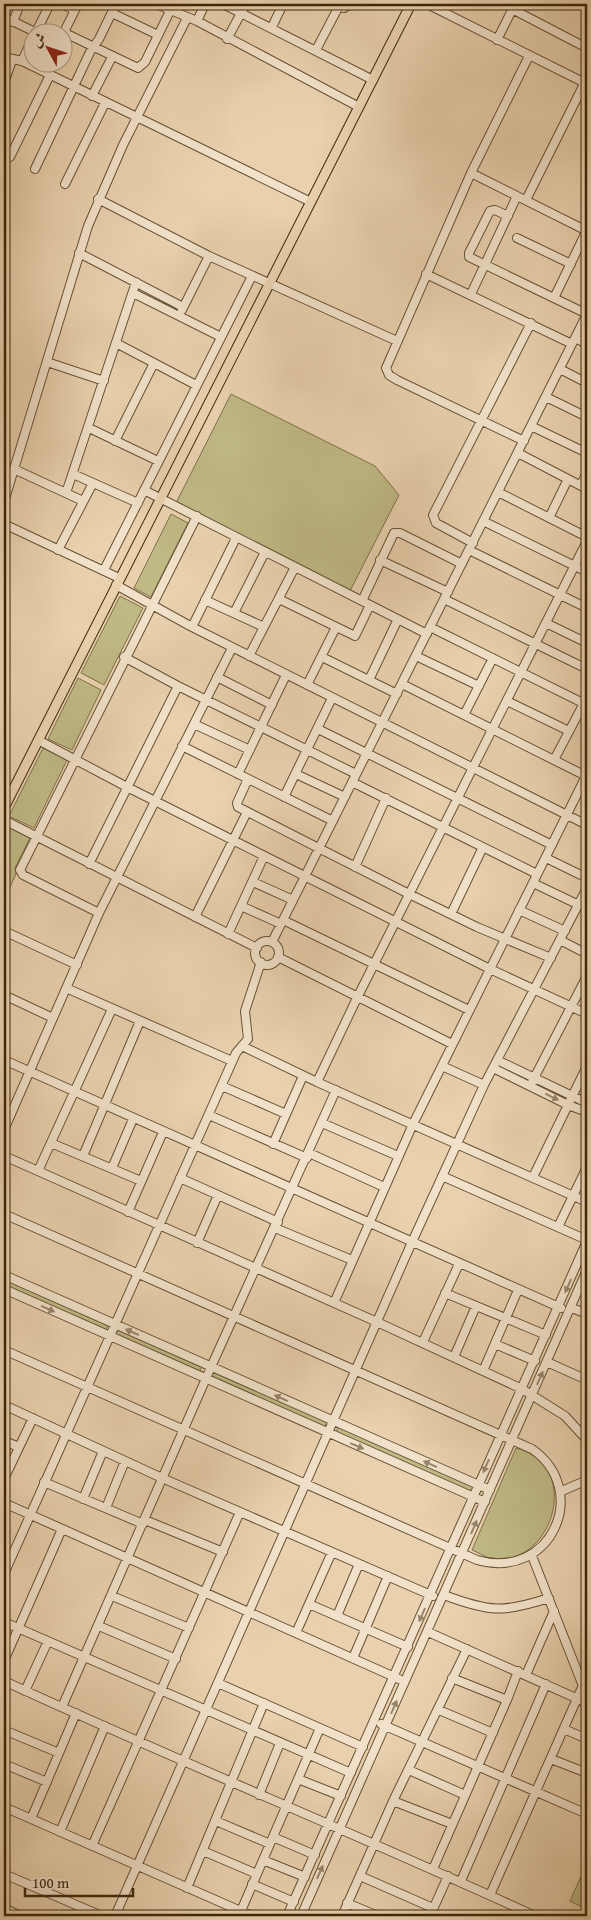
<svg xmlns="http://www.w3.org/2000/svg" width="591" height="1920" viewBox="0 0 591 1920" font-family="'Gentium Book Plus',Amiri,serif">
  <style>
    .green { fill: #bfb985; stroke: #7e7048 }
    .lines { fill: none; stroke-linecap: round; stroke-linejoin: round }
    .minor-casing { stroke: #685133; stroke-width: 10 }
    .major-casing { stroke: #3d260a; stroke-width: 11 }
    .minor { stroke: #f1e1ca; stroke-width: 8 }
    .major { stroke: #e9d1ae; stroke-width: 9 }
    .oneway { fill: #97846a }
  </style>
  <rect width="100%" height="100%" fill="#e9d1ae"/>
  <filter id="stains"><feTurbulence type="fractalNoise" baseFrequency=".004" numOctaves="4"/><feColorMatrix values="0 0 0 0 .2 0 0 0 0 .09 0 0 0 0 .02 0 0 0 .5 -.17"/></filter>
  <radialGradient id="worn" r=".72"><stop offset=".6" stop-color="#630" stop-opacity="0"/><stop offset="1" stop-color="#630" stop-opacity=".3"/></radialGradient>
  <path class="green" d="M 231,394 L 375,466 L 399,495 L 350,591 L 176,503 Z
    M 171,514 L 188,523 L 151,597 L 134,588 Z
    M 120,596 L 143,608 L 104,685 L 81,673 Z
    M 78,678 L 101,690 L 72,750 L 48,739 Z
    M 43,748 L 67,760 L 34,828 L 9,816 Z
    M 4,825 L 30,838 L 15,868 L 16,874 L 4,900 Z
    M 4,1278 L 108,1325 L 105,1331 L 4,1285 Z
    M 118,1330 L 202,1367 L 199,1373 L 115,1336 Z
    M 212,1370 L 327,1422 L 324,1429 L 209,1377 Z
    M 338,1427 L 478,1487 L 475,1494 L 336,1433 Z
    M 516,1448 C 586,1467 550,1572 489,1558 C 484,1556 477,1552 472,1550 Z
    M 587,1863 L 587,1910 L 570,1901 Z"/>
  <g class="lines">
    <defs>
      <path id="minor" d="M 61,4 L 75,10
        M 78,4 L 65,30 L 67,34 L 138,68 L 145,62 L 170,11
        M 156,4 L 197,21 L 359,107
        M 223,4 L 373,80
        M 333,4 L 344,8 L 350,4
        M 427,4 L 585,83
        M 512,9 L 587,48
        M 112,13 L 158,35
        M 4,17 L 35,32
        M 197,21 L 205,4
        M 13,22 L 20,4
        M 272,27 L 283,4
        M 36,32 L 50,4
        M 227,39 L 246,4
        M 497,40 L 515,4
        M 316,50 L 339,6
        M 4,57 L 22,61 L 311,202
        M 22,61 L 32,39
        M 4,83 L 12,60
        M 92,96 L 112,57
        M 10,157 L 50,75
        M 35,169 L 90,52 L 99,39 L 116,4
        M 471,173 L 587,231
        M 65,184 L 105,103
        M 98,199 L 209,256 L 397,341
        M 526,200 L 586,80
        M 508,216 L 495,210 L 490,211 L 469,253 L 469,257 L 587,314
        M 517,238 L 571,264
        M 79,253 L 183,307
        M 426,274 L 572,344
        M 133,293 L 221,337
        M 471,294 L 517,196
        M 554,298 L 587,230
        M 182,310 L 209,256
        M 575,338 L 587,344
        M 116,343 L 196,385
        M 47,362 L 104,381
        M 560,369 L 587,383
        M 546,397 L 587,417
        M 531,426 L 587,453
        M 89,428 L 158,461
        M 115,441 L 154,363
        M 524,441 L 397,380 L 389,375 L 386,368 L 471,173 L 529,56
        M 518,453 L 587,489
        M 14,469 L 83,501
        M 73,474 L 138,503
        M 581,485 L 587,472
        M 144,490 L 427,634
        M 498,492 L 587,537
        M 66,493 L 136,282
        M 4,502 L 88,226 L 123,145 L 187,18
        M 549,518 L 568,479
        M 483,521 L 587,572
        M 4,524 L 119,578
        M 473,543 L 436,523 L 433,515 L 531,323
        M 58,550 L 93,483
        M 469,550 L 587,608
        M 380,560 L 448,592
        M 104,570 L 252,276
        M 116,585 L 192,627 L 587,825
        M 279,599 L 355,636 L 370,605
        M 444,599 L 587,669
        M 205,600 L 264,627
        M 362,601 L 394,533 L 400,533 L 462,564
        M 234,613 L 265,552
        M 546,623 L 587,643
        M 192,627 L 236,538
        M 430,627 L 587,705
        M 249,656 L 295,567
        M 416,656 L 479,686
        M 124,657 L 178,686 L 356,774
        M 322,657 L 397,694
        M 217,677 L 272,705
        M 369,680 L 398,619
        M 402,684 L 586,776
        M 307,685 L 336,627
        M 507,701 L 569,731
        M 464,715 L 493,658
        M 194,724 L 250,750
        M 318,729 L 552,845
        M 38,740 L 127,787 L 490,969 L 587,1014
        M 182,746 L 333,821
        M 554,760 L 584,703
        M 238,774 L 286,675
        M 296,774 L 345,797
        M 248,779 L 237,803 L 238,807 L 409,894 L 477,927 L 551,958
        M 352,782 L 537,874
        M 284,797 L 332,698
        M 4,820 L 257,948
        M 546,858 L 587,878
        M 89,864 L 178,686
        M 355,867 L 386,798
        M 253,882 L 293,900
        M 533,883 L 579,905
        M 241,906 L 281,924
        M 519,910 L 565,931
        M 99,913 L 23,875 L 20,870 L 197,516
        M 451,914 L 483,847
        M 195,917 L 247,812
        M 283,920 L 469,1010
        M 4,931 L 77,965
        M 228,934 L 264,856
        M 560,940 L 587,954
        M255 953a12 12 0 1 1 24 0a12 12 0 1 1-24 0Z
        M 272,942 L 587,314
        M 278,957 L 452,1044
        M 66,988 L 232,1061
        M 4,995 L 53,1018
        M 112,1009 L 38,1171 L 377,1322 L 522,1389 L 565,1416 L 587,1440
        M 242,1046 L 317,1082 L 587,1202
        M 4,1060 L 561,1308
        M 497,1060 L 587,1103
        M 442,1066 L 484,1085
        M 493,1068 L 568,1105 L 587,1112
        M 317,1082 L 357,998 L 587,541
        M 222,1086 L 286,1114
        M 530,1086 L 587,976
        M 209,1115 L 307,1158
        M 322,1123 L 398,1156
        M 4,1130 L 99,913 L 232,648
        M 51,1143 L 141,1181
        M 273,1144 L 303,1076
        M 309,1153 L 384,1187
        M 4,1156 L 38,1171
        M 83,1156 L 140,1021
        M 112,1168 L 133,1119
        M 442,1176 L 587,1240
        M 533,1177 L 587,1066
        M 180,1178 L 278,1222
        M 128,1212 L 163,1132
        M 4,1214 L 532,1449 C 591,1490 552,1581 477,1560 L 4,1350
        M 558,1227 L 587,1167
        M 275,1228 L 352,1260
        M 197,1243 L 218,1195
        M 4,1275 L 490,1490
        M 4,1289 L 485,1502
        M 445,1293 L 546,1335
        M 334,1303 L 413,1124 L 587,774
        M 572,1308 L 587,1314
        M 423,1342 L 459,1264
        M 495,1344 L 535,1361
        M 454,1357 L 476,1306
        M 547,1362 L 587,1380
        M 483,1371 L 518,1290
        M 4,1405 L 162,1478 L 433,1596
        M 4,1441 L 19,1447
        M 4,1479 L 33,1418
        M 44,1482 L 143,1524
        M 562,1491 L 587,1480
        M 83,1499 L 103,1451
        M 4,1503 L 399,1679
        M 106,1508 L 125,1461
        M 145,1520 L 223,1552
        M 532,1556 L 583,1686
        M 4,1574 L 236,1053 L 248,1039 L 245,1011 L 261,962
        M 444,1595 C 489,1612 503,1613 549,1598
        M 112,1596 L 189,1628
        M 309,1604 L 408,1647
        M 337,1616 L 359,1564
        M 4,1622 L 351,1773
        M 99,1626 L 176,1659
        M 428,1632 L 587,1703
        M 296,1633 L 332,1552
        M 353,1658 L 388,1576
        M 4,1661 L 62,1529
        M 526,1675 L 554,1611
        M 4,1681 C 180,1762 359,1835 535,1916
        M 218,1683 L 363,1747
        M 25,1691 L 48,1641
        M 507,1700 L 518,1671
        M 62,1707 L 211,1367 L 336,1090
        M 439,1710 L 493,1733
        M 381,1724 L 587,1814
        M 564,1729 L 587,1739
        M 4,1730 L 59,1753
        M 551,1759 L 587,1773
        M 4,1764 L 47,1782
        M 409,1770 L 465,1795
        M 298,1779 L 341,1796
        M 259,1795 L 280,1743
        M 393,1801 L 452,1824
        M 4,1807 L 252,1916
        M 31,1819 L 76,1713
        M 216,1821 L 270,1844
        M 60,1832 L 105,1726
        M 273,1837 L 315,1855
        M 92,1846 L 240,1512
        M 203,1851 L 257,1874
        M 263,1860 L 305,1877
        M 433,1869 L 507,1700 L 452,1678
        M 4,1874 L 102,1916
        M 360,1876 L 433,1908
        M 461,1881 L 546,1684
        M 252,1884 L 294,1902
        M 187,1888 L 264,1703
        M 490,1895 L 587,1676
        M 347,1903 L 378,1916
        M 4,1908 L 21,1916
        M 241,1911 L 320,1728
        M 115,1916 L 412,1242 L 484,1085 L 587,888
        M 287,1916 L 587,1241
        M 301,1916 L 587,1270
        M 342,1916 L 393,1801 L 467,1649
        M 430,1916 L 448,1876"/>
      <path id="major" d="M 4,808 L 411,4"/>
    </defs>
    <use href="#minor" class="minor-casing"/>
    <use href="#major" class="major-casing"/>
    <use href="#minor" class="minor"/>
    <use href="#major" class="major"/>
  </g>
  <defs><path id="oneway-solid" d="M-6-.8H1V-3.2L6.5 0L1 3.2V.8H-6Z" transform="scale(1.25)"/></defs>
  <g class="oneway">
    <use href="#oneway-solid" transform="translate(552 1097) rotate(26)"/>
    <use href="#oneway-solid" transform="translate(568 1286) rotate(114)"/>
    <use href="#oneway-solid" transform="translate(48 1309) rotate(24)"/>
    <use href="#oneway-solid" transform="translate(132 1332) rotate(-156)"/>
    <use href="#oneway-solid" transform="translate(540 1378) rotate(-66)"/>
    <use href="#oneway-solid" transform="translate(281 1398) rotate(-156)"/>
    <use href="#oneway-solid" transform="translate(357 1446) rotate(23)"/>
    <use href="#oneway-solid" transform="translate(430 1464) rotate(-156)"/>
    <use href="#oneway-solid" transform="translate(486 1466) rotate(114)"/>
    <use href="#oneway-solid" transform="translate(474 1527) rotate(-67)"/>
    <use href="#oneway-solid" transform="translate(422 1615) rotate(114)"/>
    <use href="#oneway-solid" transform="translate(394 1707) rotate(-66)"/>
    <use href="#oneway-solid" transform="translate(320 1872) rotate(-66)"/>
  </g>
  <rect width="591" height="1920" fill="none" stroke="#e9d1ae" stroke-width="20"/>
  <rect x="5" y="5" width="581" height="1910" fill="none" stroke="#3d260a" stroke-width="2.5"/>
  <rect x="10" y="10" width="571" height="1900" fill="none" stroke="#3d260a"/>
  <g transform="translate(48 48) rotate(310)"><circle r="24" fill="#f1e1ca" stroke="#a9967d"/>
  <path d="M0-4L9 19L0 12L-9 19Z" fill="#8f2418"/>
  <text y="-8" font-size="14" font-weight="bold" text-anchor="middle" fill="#3d260a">ش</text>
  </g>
  <path d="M25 1888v8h108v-8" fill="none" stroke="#3d260a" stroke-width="2.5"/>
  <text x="32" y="1888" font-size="15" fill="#3d260a" stroke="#f1e1ca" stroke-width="4" paint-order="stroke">100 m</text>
  <rect width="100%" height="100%" filter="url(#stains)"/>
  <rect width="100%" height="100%" fill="url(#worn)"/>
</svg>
